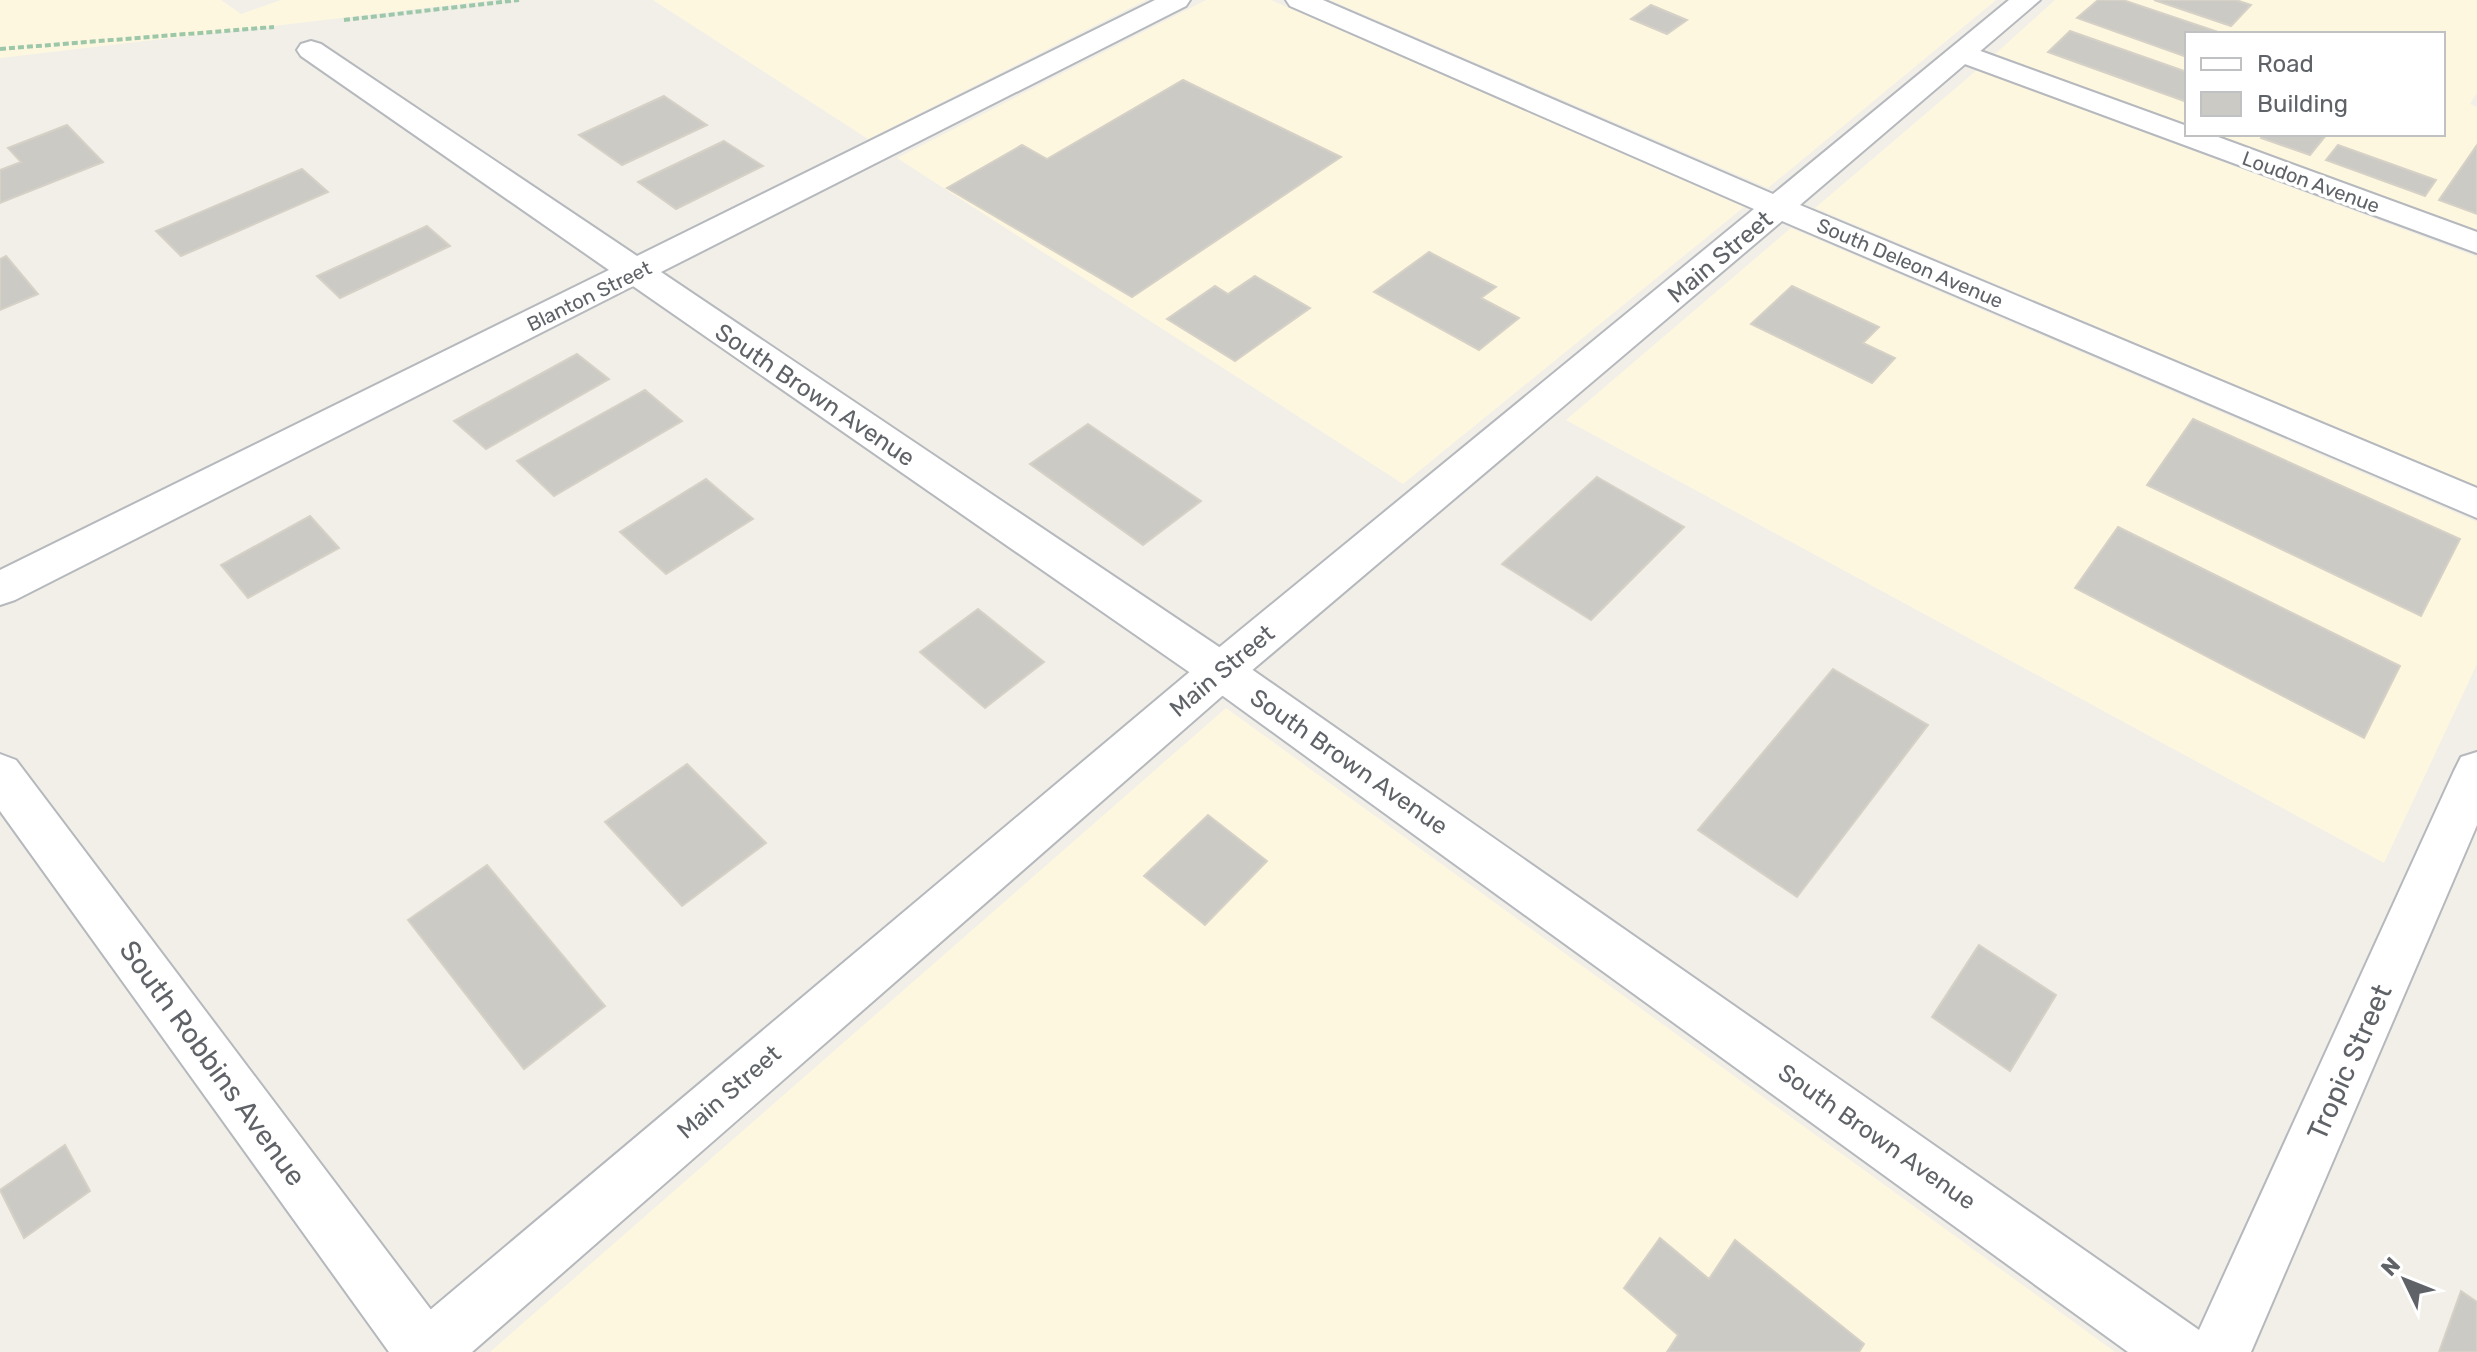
<svg xmlns="http://www.w3.org/2000/svg" width="2477" height="1352" viewBox="0 0 2477 1352" font-family="Rubik,sans-serif">
  <style>
    .commercial { fill: #fef7e0 }
    .building { fill: #cccac5; stroke: #d6d1c6; stroke-width: 2 }
    .lines { fill: none; stroke-linecap: round; stroke-linejoin: round }
    .minor-casing { stroke: #b5b8bc; stroke-width: 4 }
    .tertiary-casing { stroke: #b5b8bc; stroke-width: 4 }
    .path { stroke: #9cc7a9; stroke-width: 4; stroke-dasharray: 6 3; stroke-linecap: butt }
    .minor { fill: #fff; fill-rule: evenodd }
    .tertiary { fill: #fff; fill-rule: evenodd }
    .labels { text-anchor: middle; stroke-width: 7; stroke-linejoin: round; paint-order: stroke }
    .far-street-label { font-size: 20px; fill: #5f6368; stroke: #fff }
    .street-label { font-size: 24px; fill: #5f6368; stroke: #fff }
    .near-street-label { font-size: 28px; fill: #5f6368; stroke: #fff }
  </style>
  <rect width="100%" height="100%" fill="#f1efe8"/>
  <path class="commercial" d="M 0,0 L 221,0 L 241,14 L 281,0 L 494,0 L 0,58 Z
    M 653,0 L 1146,0 L 868,139 Z
    M 1206,0 L 1271,0 L 1744,207 L 1403,484 L 897,158 Z
    M 1330,0 L 1996,0 L 1768,188 Z
    M 2055,0 L 2477,0 L 2477,93 L 2470,104 L 2477,107 L 2477,231 L 2212,134 L 2443,134 L 2443,34 L 2187,34 L 2187,125 L 1995,54 Z
    M 1977,70 L 2477,257 L 2477,486 L 1815,208 Z
    M 1791,228 L 2477,522 L 2477,664 L 2384,863 L 1566,420 Z
    M 1226,708 L 2115,1352 L 490,1352 Z"/>
  <path class="building" d="M 2098,0 L 2123,0 L 2224,34 L 2187,34 L 2187,57 L 2077,18 Z
    M 2154,0 L 2236,0 L 2251,5 L 2231,26 Z
    M 1651,5 L 1687,20 L 1667,34 L 1631,19 Z
    M 2070,31 L 2187,72 L 2187,102 L 2048,52 Z
    M 1183,80 L 1341,157 L 1132,297 L 947,188 L 1022,145 L 1047,159 Z
    M 664,96 L 707,125 L 622,165 L 579,135 Z
    M 67,125 L 103,162 L 0,203 L 0,170 L 21,162 L 8,148 Z
    M 2264,134 L 2327,134 L 2310,155 L 2261,138 Z
    M 724,141 L 763,166 L 676,209 L 638,182 Z
    M 2338,145 L 2436,180 L 2425,196 L 2326,160 Z
    M 2477,145 L 2477,214 L 2439,200 Z
    M 302,169 L 328,192 L 181,256 L 156,231 Z
    M 427,226 L 450,246 L 340,298 L 317,276 Z
    M 1429,252 L 1496,287 L 1481,298 L 1519,318 L 1479,350 L 1374,292 Z
    M 6,256 L 38,294 L 0,310 L 0,259 Z
    M 1255,276 L 1310,308 L 1235,361 L 1167,319 L 1215,286 L 1228,294 Z
    M 1792,286 L 1879,327 L 1863,343 L 1895,358 L 1872,383 L 1751,324 Z
    M 577,354 L 609,379 L 486,449 L 454,421 Z
    M 645,390 L 682,421 L 554,496 L 517,461 Z
    M 2193,419 L 2460,539 L 2421,616 L 2147,485 Z
    M 1088,424 L 1201,501 L 1143,545 L 1030,464 Z
    M 1597,477 L 1684,527 L 1591,620 L 1502,564 Z
    M 706,479 L 753,519 L 666,574 L 620,532 Z
    M 310,516 L 339,548 L 248,598 L 221,565 Z
    M 2118,527 L 2400,666 L 2364,738 L 2075,588 Z
    M 978,609 L 1044,662 L 985,708 L 920,652 Z
    M 1833,669 L 1928,725 L 1797,897 L 1698,830 Z
    M 687,764 L 766,843 L 682,906 L 605,822 Z
    M 1208,815 L 1267,861 L 1205,925 L 1144,876 Z
    M 487,865 L 605,1006 L 524,1069 L 408,920 Z
    M 1979,945 L 2056,995 L 2010,1071 L 1932,1017 Z
    M 65,1145 L 90,1191 L 24,1238 L 0,1190 Z
    M 1660,1238 L 1709,1279 L 1735,1240 L 1864,1344 L 1859,1352 L 1667,1352 L 1678,1335 L 1624,1288 Z
    M 2461,1291 L 2477,1302 L 2477,1352 L 2439,1352 Z"/>
  <g class="lines">
    <defs>
      <path id="minor" d="M 1155,0 L 1190,0 L 1186,6 L 661,272 L 1237,659 L 2199,1330 L 2454,771 L 2461,757 L 2477,752 L 2477,825 L 2251,1352 L 2128,1352 L 1205,683 L 633,286 L 15,600 L 0,605 L 0,570 L 609,270 L 301,56 L 297,50 L 301,44 L 311,41 L 321,44 L 637,256 Z
        M 1964,45 L 2187,126 L 2187,134 L 2210,134 L 2477,232 L 2477,253 L 1954,60 L 1950,54 L 1954,48 Z
        M 0,754 L 16,760 L 447,1331 L 456,1352 L 389,1352 L 0,811 Z"/>
      <path id="tertiary" d="M 1286,0 L 1323,0 L 1773,194 L 2009,0 L 2040,0 L 1800,205 L 2477,488 L 2477,518 L 1782,221 L 1237,683 L 472,1352 L 396,1352 L 405,1331 L 1205,659 L 1754,209 L 1290,6 Z"/>
    </defs>
    <use href="#minor" class="minor-casing"/>
    <use href="#tertiary" class="tertiary-casing"/>
    <path class="path" d="M 344,20 L 519,0
      M 0,49 L 274,27"/>
    <use href="#minor" class="minor"/>
    <use href="#tertiary" class="tertiary"/>
  </g>
  <g class="labels">
    <g class="far-street-label">
      <text transform="translate(2311 182) rotate(20)" y="7">Loudon Avenue</text>
      <text transform="translate(1910 263) rotate(23)" y="7">South Deleon Avenue</text>
      <text transform="translate(589 296) rotate(-26)" y="7">Blanton Street</text>
    </g>
    <g class="street-label">
      <text transform="translate(1720 257) rotate(-40)" y="8">Main Street</text>
      <text transform="translate(815 395) rotate(34)" y="8">South Brown Avenue</text>
      <text transform="translate(1222 671) rotate(-40)" y="8">Main Street</text>
      <text transform="translate(1349 762) rotate(35)" y="8">South Brown Avenue</text>
      <text transform="translate(729 1092) rotate(-41)" y="8">Main Street</text>
      <text transform="translate(1877 1137) rotate(35)" y="8">South Brown Avenue</text>
    </g>
    <g class="near-street-label">
      <text transform="translate(2349 1062) rotate(-66)" y="10">Tropic Street</text>
      <text transform="translate(213 1063) rotate(54)" y="10">South Robbins Avenue</text>
    </g>
  </g>
  <rect x="2185" y="32" width="260" height="104" fill="#ffffff" stroke="#bfc1c3" stroke-width="2"/>
  <rect x="2201" y="58" width="40" height="12" fill="#ffffff" stroke="#bfc1c3" stroke-width="2"/>
  <text x="2257" y="72" font-size="24" fill="#5f6368">Road</text>
  <rect x="2201" y="92" width="40" height="24" fill="#cccac5" stroke="#bfc1c3" stroke-width="2"/>
  <text x="2257" y="112" font-size="24" fill="#5f6368">Building</text>
  <g transform="translate(2405 1280) rotate(313)" stroke="#ffffff" stroke-width="6" paint-order="stroke">
  <path d="M0-6L14 30L0 20L-14 30Z" fill="#5f6368"/>
  <text y="-12" font-size="22" font-weight="bold" text-anchor="middle" fill="#5f6368">N</text>
  </g>
</svg>
